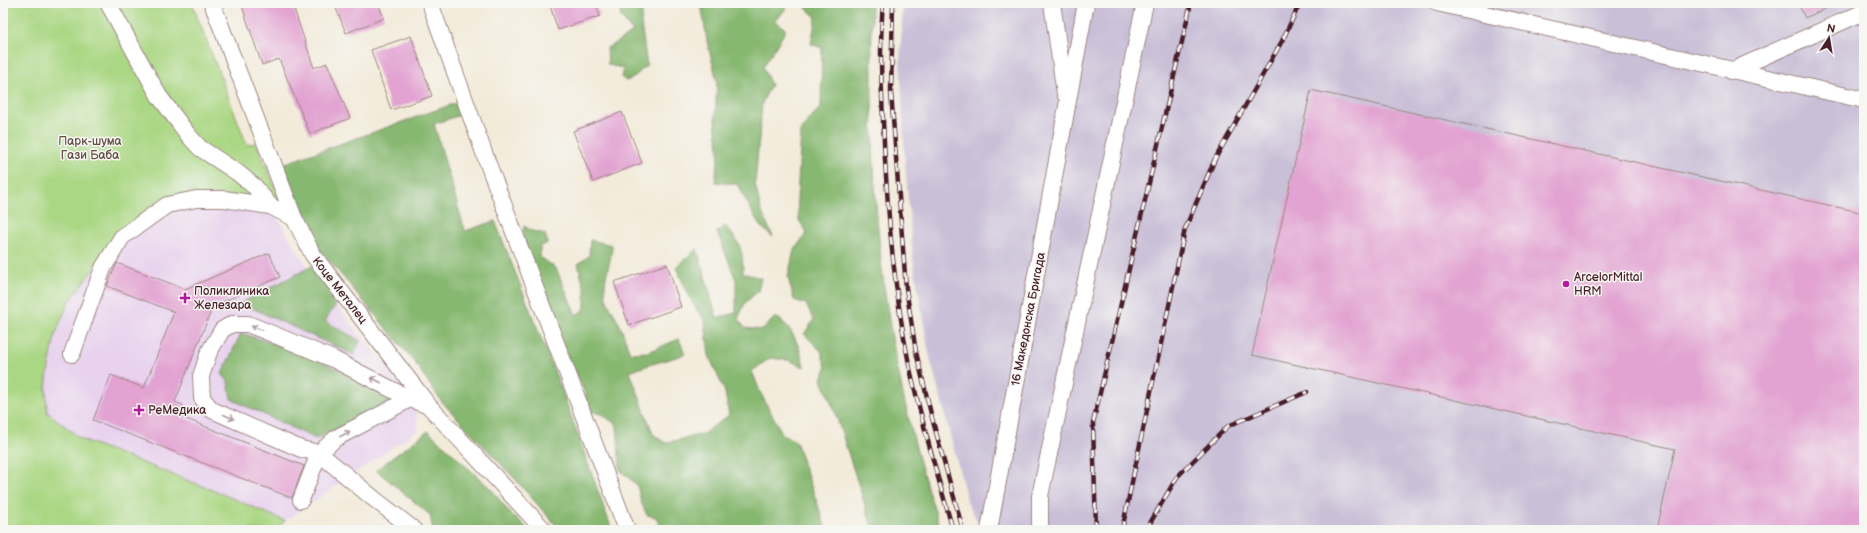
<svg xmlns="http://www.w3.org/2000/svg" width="1867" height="533" viewBox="0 0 1867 533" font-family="'Balsamiq Sans',sans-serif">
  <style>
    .built { fill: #e8d2ee }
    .industrial { fill: #c9bfd7 }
    .green { fill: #aad783; stroke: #7a7b57 }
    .forest { fill: #87b871; stroke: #686c4e }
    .building { fill: #e2a3d2 }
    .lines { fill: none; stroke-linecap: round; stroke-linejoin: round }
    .minor-casing { stroke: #9e8582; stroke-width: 18 }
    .minor { stroke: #fff; stroke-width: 16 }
    .rail-casing { stroke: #4a1f2b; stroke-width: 4.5 }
    .rail { stroke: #f6f6f2; stroke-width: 3; stroke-dasharray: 9; stroke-linecap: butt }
    .oneway { stroke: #ae9aa0 }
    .poi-dot { fill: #b5179e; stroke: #f6f6f2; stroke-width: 1.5 }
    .labels { text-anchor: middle; stroke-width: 3; stroke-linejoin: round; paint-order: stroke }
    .park-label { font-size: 12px; fill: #624d41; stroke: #f6f6f2 }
    .poi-label { font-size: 12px; fill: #4a1f2b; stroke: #f6f6f2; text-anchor: start }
    .street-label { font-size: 12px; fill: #4a1f2b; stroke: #f6f6f2 }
  </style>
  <rect width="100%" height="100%" fill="#f6f6f2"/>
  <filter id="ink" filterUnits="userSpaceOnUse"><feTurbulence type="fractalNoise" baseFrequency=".025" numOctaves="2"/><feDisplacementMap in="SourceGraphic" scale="8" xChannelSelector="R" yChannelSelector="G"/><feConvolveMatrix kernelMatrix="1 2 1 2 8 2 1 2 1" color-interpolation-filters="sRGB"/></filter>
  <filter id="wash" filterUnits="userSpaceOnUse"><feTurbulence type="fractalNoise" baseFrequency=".012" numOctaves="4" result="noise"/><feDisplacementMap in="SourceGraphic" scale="16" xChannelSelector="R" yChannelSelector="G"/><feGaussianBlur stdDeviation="0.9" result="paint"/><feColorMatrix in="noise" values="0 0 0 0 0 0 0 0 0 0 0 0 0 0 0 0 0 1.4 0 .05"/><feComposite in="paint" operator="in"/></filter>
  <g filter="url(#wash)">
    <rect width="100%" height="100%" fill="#f3ebda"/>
    <path class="built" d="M 166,204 L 270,206 L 313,276 L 368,345 L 415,397 L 418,430 L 285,521 L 220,493 L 81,439 L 47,412 L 46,388 L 51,355 L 55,336 L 69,302 L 104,254 Z"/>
    <path class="industrial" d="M 903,3 L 1864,3 L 1864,530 L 982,530 L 968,504 L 929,354 L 913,259 L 905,163 L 900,58 Z"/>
    <path class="green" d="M 3,3 L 192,3 L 247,145 L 256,143 L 282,203 L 191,196 L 119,235 L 69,302 L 61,320 L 55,336 L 48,372 L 46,388 L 47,412 L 81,439 L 220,493 L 285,521 L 276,530 L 3,530 Z"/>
    <path class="forest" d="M 619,3 L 643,3 L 641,24 L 647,65 L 633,78 L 626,81 L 621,77 L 623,68 L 608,65 L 607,48 L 633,32 L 621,17 Z
      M 701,3 L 785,3 L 787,7 L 776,21 L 786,30 L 763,67 L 771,85 L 762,103 L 755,184 L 761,210 L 773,237 L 760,226 L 737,184 L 715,182 L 719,154 L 715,120 L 717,81 L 707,41 Z
      M 806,3 L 872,3 C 871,106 872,211 888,313 C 899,386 917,460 941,530 L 873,530 L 835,412 L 822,380 L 826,367 L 821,351 L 804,334 L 814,320 L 806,304 L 794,300 L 788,277 L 794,250 L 807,233 L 799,220 L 797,200 L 801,131 L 808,120 L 821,107 L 822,48 L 811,44 L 816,17 L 806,8 Z
      M 456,103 L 460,115 L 434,124 L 465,231 L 495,221 L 562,391 L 612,530 L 560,530 L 515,479 L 441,401 L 413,360 L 316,245 L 283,164 Z
      M 524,226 L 532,231 L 545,234 L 548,243 L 540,246 L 540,257 L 556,268 L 576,315 L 585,309 L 585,291 L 578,264 L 589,256 L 590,240 L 612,245 C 612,261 604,275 605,291 C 606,304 613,310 618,321 C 623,331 626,342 630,353 L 648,352 L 679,339 L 685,354 C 666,361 648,364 630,372 L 653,434 L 665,443 L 703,434 L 729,415 L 725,392 L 709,356 L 705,321 L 693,304 L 676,267 L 697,249 L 717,318 L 736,313 L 736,280 L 717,232 L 725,226 C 741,243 743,251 743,273 L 761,278 L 758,291 L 745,303 L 738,319 L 745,328 L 763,330 L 775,317 C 792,324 801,349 804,367 L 788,360 L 770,358 L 752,371 L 760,392 L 783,435 L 796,441 C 805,471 817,500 826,530 L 683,530 L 681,527 L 672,529 L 661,528 L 656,517 L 647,515 L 641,502 L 637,485 L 620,470 L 617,425 L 603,415 L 591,411 L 582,386 L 563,347 L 523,239 Z
      M 312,266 L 339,300 L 325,321 L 360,341 L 354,355 L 241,303 Z
      M 241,333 L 306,354 L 397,398 L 316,439 L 231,399 L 228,381 L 222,374 Z
      M 428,431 L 492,490 L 509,512 L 529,530 L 433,530 L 430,515 L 376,470 Z"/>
    <g id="blocks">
      <path class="building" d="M 241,3 L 292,3 L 314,68 L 327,63 L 350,118 L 310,134 L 279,59 L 262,65 Z
        M 334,3 L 378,3 L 384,18 L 346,33 Z
        M 549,3 L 596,3 L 600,16 L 558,30 Z
        M 1798,3 L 1837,3 L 1805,18 Z
        M 411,36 L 432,96 L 391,110 L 371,50 Z
        M 1311,90 L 1864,213 L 1864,530 L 1657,530 L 1675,449 L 1252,355 Z
        M 622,112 L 642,163 L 593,182 L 573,131 Z
        M 269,253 L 280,277 L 213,306 L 175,402 L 183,405 L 179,416 L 304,466 L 292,498 L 93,420 L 111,375 L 144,388 L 174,312 L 107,286 L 117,263 L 185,289 Z
        M 667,264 L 681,307 L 629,325 L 614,282 Z"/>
    </g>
  </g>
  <g filter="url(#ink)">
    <use href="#blocks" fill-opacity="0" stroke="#9e8582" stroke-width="1"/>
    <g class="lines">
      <defs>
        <path id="minor" d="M 108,3 L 159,96 L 189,136 L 200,148 L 238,173 L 255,187 L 270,206
          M 212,3 L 294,218 L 313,255 L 429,406 L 544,530
          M 430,3 L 487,161 L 627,530
          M 1052,3 L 1065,94
          M 1437,3 L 1864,100
          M 1731,71 L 1864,12
          M 72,354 L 103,268 L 122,237 L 167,205 L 196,199 L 224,199 L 270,206 L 294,218
          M 410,399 L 336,438 L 319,453 L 301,449 L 212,410 L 202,398 L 201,376 L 209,352 L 222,330 L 232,324 L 248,324 L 333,359 L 410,399 L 429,406
          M 301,500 L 319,453 L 373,498 L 413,529
          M 989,530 L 1086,3
          M 1040,530 L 1040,496 L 1145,3"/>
      </defs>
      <use href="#minor" class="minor-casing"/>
      <use href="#minor" class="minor"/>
      <defs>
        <path id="rail" d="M 883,3 C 879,49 882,96 884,142 C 888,216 894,291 909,364 C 921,420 937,475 953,530
          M 893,3 L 891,92 L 906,288 L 916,352 L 932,418 L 963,530
          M 1096,530 L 1093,423 L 1191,3
          M 1122,530 L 1185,229 L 1215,159 L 1282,41 L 1300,3
          M 1146,530 L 1177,477 L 1228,426 L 1307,392"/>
      </defs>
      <use href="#rail" class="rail-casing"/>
      <use href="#rail" class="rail"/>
    </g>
    <defs><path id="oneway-shaft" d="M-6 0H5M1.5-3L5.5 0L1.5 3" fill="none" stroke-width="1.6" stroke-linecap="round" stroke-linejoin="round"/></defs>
    <g class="oneway">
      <use href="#oneway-shaft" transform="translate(257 328) rotate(-159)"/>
      <use href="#oneway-shaft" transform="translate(376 380) rotate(-153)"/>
      <use href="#oneway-shaft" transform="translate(229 417) rotate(24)"/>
      <use href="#oneway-shaft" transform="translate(345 434) rotate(-27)"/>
    </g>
  </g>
  <g class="poi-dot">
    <circle cx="1566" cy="284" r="4"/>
    <path d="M183 292h4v4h4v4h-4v4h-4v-4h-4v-4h4z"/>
    <path d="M137 404h4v4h4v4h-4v4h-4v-4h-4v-4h4z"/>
  </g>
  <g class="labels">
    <g class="park-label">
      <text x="90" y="145">Парк-шума<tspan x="90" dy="14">Гази Баба</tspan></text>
    </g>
    <g class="poi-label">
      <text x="1574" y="281">ArcelorMittal<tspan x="1574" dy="14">HRM</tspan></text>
      <text x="194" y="295">Поликлиника<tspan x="194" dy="14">Железара</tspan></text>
      <text x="148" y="414">РеМедика</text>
    </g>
    <g class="street-label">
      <text transform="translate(340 290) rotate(52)" y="4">Коце Металец</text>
      <text transform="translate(1028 319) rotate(-79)" y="4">16 Македонска Бригада</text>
    </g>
  </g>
  <rect width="1867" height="533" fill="none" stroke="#f6f6f2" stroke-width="16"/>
  <g transform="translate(1829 38) rotate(12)" stroke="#f6f6f2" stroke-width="3" paint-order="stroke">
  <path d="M0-3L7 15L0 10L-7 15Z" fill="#4a1f2b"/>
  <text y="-6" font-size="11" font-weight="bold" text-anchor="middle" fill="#4a1f2b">N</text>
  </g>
</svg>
